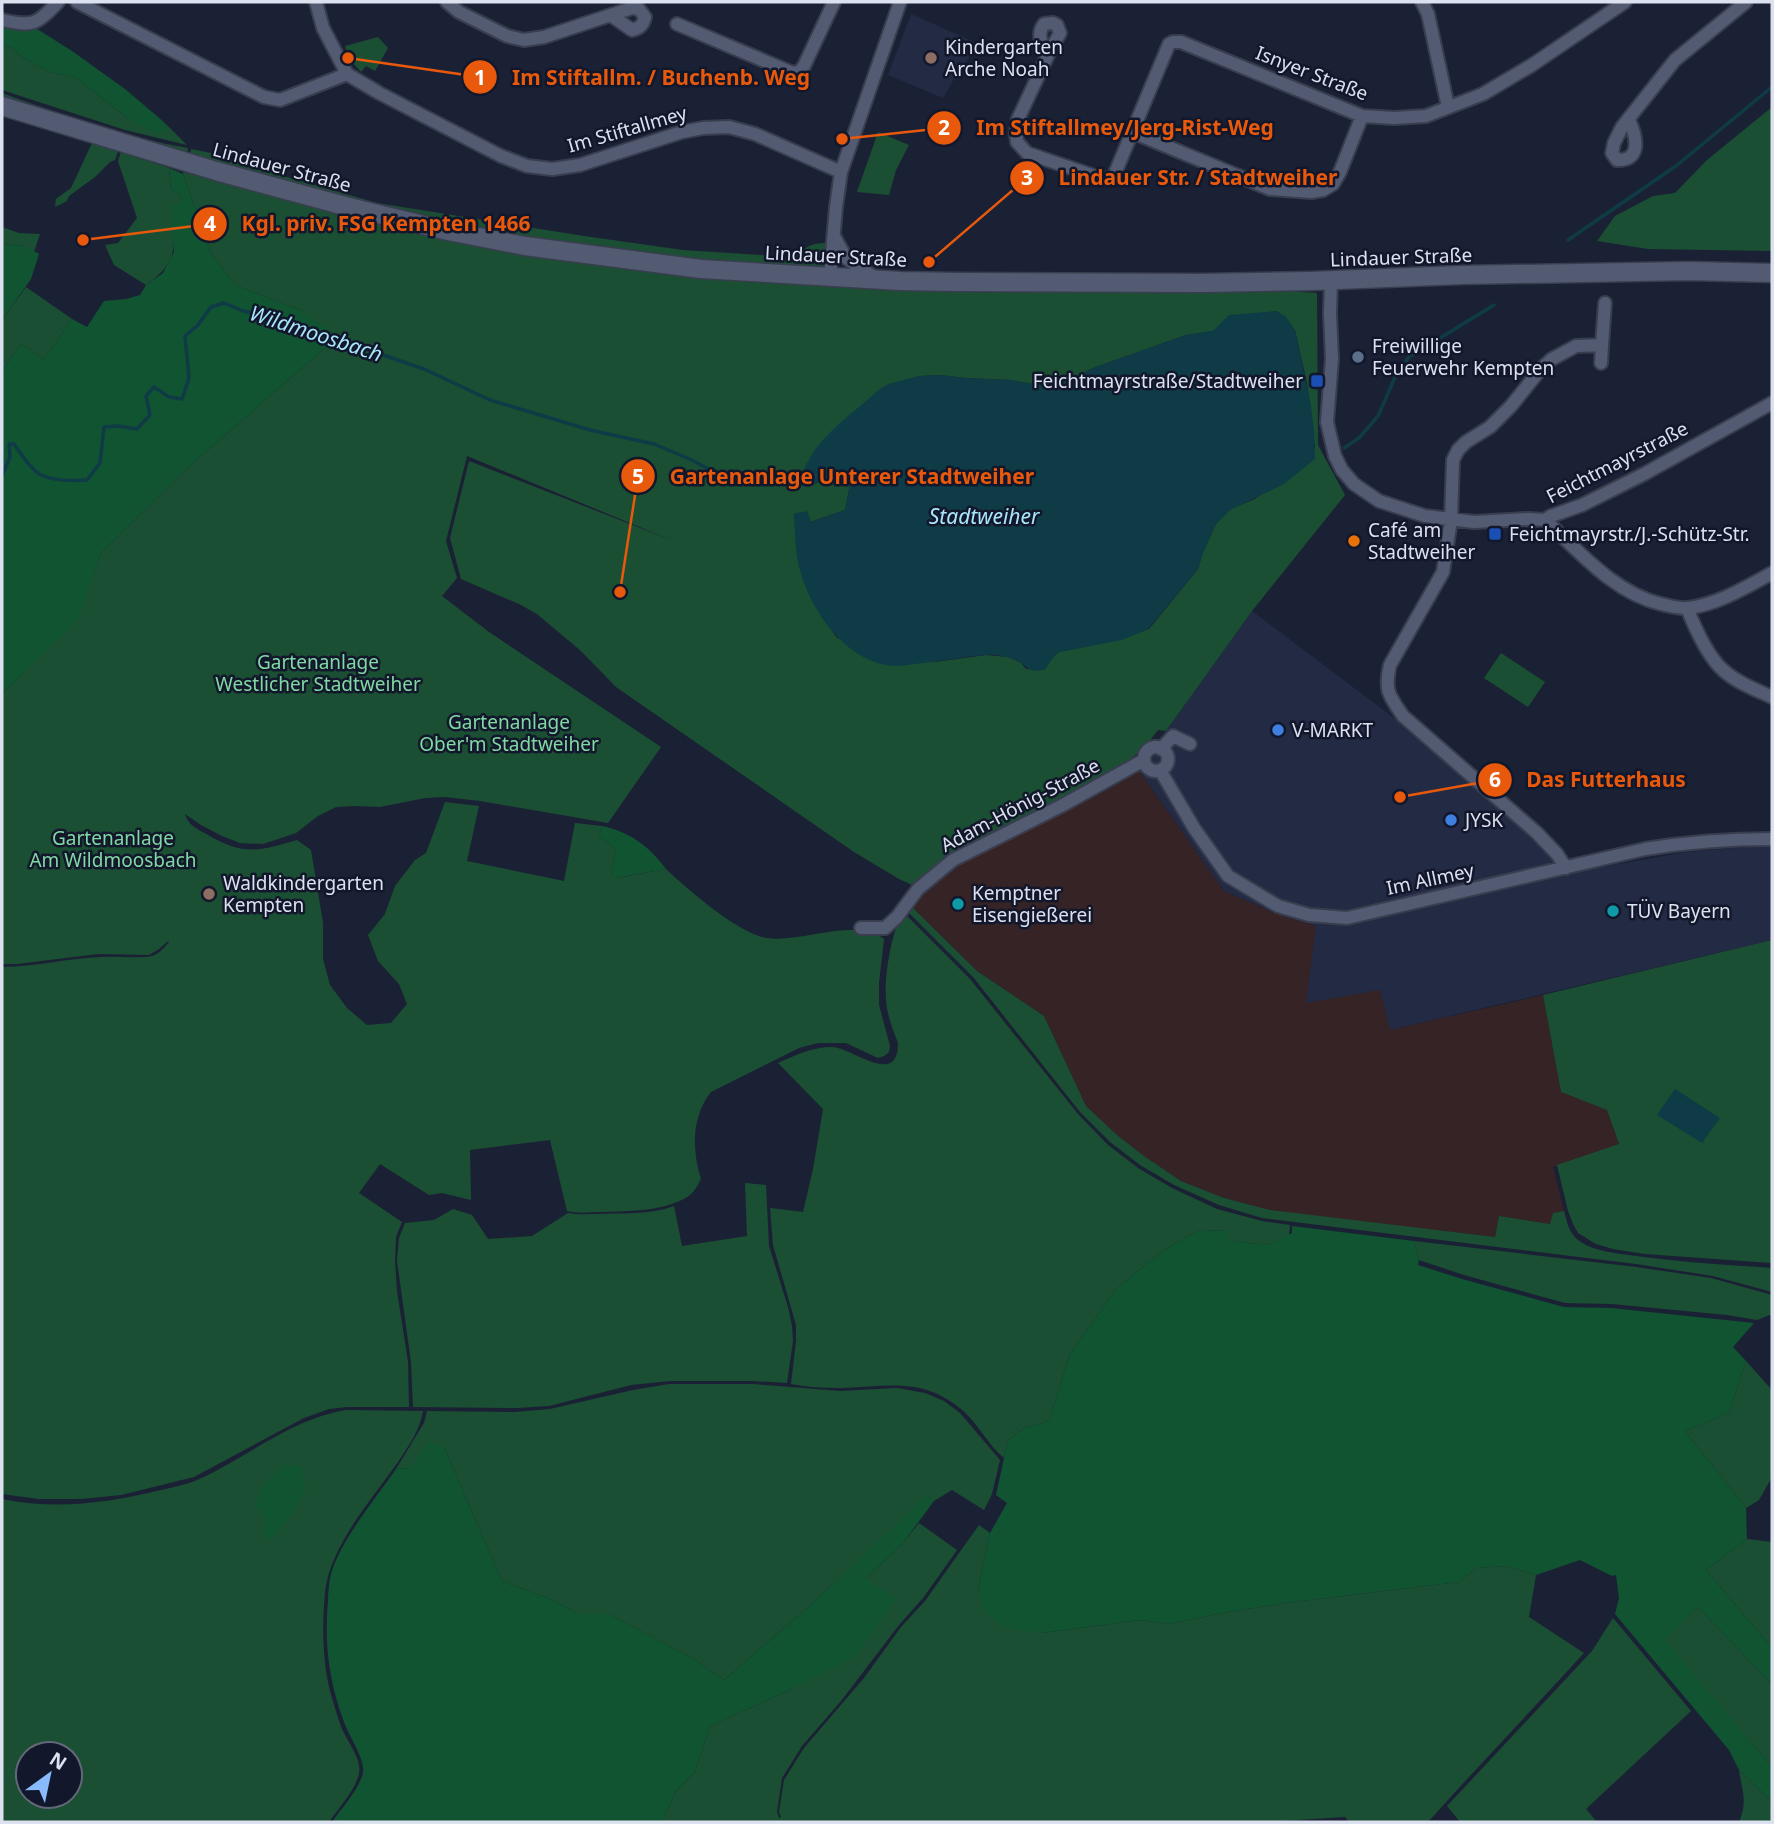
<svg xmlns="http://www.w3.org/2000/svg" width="1774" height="1824" viewBox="0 0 1774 1824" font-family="'Noto Sans',sans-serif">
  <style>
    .built { fill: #222a44 }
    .industrial { fill: #362326 }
    .green { fill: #1b4f33; fill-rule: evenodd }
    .forest { fill: #115432 }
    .water { fill: #0f3b47 }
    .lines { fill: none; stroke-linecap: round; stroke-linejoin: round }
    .stream { stroke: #0f3b47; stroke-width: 3.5 }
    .minor-casing { stroke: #393e4f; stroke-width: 16 }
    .secondary-casing { stroke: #393e4f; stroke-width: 21 }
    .minor { stroke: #535b73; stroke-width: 12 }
    .secondary { stroke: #535b73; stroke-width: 18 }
    .education-dot { fill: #8d6e63; stroke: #12172b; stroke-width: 2.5 }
    .service-dot { fill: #5c6f8a; stroke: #12172b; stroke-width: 2.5 }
    .transit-dot { fill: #1a4fb4; stroke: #12172b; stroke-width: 2.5 }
    .food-dot { fill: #e8710a; stroke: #12172b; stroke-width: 2.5 }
    .shop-dot { fill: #3f7fe0; stroke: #12172b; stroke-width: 2.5 }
    .culture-dot { fill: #0f9aa8; stroke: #12172b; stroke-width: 2.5 }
    .labels { text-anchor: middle; stroke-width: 5; stroke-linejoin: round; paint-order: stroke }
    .poi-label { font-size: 19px; fill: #dce1ef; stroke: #12172b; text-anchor: start }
    .street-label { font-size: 19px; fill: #dce1ef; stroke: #12172b }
    .park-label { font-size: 19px; fill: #80d9a3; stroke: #12172b }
    .water-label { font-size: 21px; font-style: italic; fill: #a8e6fc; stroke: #12172b }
    .leader { fill: none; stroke: #e8590c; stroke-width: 2.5 }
    .callout-dot { fill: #e8590c; stroke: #12172b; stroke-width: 2.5 }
    .mark-label { font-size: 21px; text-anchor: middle; font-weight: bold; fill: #fff }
    .callout-label { font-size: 21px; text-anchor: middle; font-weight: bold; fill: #e8590c; stroke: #12172b; stroke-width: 5; stroke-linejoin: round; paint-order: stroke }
  </style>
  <rect width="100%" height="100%" fill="#1b2135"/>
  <path class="built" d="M 911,14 L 979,44 L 958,72 L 943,98 L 888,75 Z
    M 1252,611 L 1394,718 L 1553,855 L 1563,874 L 1686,852 L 1772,845 L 1772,940 L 1390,1030 L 1305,1003 L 1316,926 L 1274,913 L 1224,891 L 1137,768 L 1166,731 Z"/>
  <path class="industrial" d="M 1137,768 L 1224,891 L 1274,913 L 1316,926 L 1306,1003 L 1380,990 L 1390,1030 L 1543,995 L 1561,1092 L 1607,1110 L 1619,1145 L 1553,1167 L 1564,1211 L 1553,1213 L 1551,1224 L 1499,1216 L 1495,1237 L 1313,1216 L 1270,1210 L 1224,1198 L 1181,1181 L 1144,1156 L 1117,1135 L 1086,1106 L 1044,1016 L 977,971 L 910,905 L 955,862 Z"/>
  <path class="green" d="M 378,37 L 388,48 L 375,71 L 366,66 L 361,72 L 348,58 L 345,46 Z
    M 2,45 L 12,48 L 23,58 L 50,72 L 75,77 L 130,120 L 166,131 L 165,123 L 187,145 L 125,130 L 2,90 Z
    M 2,93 C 63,115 124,137 188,148 L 186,159 L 2,101 Z
    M 1772,107 L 1772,251 L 1648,249 L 1597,241 L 1615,216 L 1653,196 L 1675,193 L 1707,160 Z
    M 878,132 L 909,145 L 896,170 L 889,195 L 857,192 Z
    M 92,143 L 118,151 L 115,160 L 110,162 L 95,177 L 69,196 L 67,201 L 55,207 L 56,199 L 71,188 Z
    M 191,149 L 211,153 L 287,177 L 377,203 L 584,236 L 683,250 L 789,257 C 809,250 804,243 828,243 L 826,269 L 702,260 L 526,240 L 449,226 L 189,159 Z
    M 121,152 L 169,168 L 171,190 L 181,196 L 179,204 L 171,208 C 174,247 181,260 146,285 L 114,265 L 105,245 L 118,243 L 137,218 L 118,161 Z
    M 184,168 L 700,276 L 865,289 L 953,292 L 1199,290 L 1288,291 L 1317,293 L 1318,445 L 1345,495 L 1252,611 L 1166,731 L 1158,730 L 1145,747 L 1130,759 L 917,885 L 910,884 L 899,879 L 854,852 L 616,687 L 581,651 L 537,614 L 521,605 L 461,579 L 450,538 L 469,461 L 676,542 L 467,456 L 446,541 L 457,578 L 442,596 L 489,632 L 661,747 L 608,823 L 480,801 L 445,797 L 425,798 L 380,807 L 355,806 L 336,807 L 318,816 L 296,833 L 263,844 L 240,843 L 222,836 L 201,825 L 185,814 C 188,825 197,829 208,835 C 244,856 259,851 297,840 L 311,850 L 323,923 L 323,959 L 330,985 L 347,1008 L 367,1025 L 391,1023 L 407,1004 L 399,984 L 378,961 L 368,935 L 385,914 L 395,886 L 415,860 L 426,853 L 445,802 L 479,806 L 467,861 L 564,881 L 575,823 L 602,826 L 599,836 L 612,846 L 616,852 L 611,874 L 617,878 L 666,869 C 687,889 735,930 762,937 C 796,946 854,916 884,939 L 879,983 L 879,1005 L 890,1046 L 889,1052 L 884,1056 L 878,1058 L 846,1043 L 818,1043 L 799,1048 L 711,1092 C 691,1117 692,1151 701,1179 C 697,1186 694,1193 687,1197 C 662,1212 629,1211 601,1212 C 589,1212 579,1214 567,1211 L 550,1140 L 470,1150 L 471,1200 L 442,1193 L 429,1195 L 380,1164 L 359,1193 L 402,1222 L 396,1237 L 395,1261 L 397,1291 L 408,1362 L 409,1407 L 347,1407 L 329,1409 L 304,1418 L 194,1477 L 121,1495 L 82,1499 L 39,1499 L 2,1494 L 2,967 C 36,967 68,958 102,957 C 113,956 143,959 152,956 C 159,954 164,948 169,942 L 168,941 L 159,949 L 149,955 L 98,954 L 17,964 L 2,964 L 2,694 L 77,620 L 101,553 L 185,470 L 328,345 L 300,310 L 235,285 L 211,253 L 183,174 ZM 1277,311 L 1295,330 L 1307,383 L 1315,447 L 1255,499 L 1230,509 L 1216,524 L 1203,552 L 1198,569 L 1149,629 L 1122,639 L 1059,652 L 1054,656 L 1044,670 L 1026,669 L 1020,662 L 1008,657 L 986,655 L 935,662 L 837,638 L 822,617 L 808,592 L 799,562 L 794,514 L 807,512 L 810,522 L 845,510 L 850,484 L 840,475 L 822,480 L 809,487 L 858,409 L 879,390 L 889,384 L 920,376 L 940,375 L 965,378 L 1010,380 L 1039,385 L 1054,379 L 1068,380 L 1093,368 L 1186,335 L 1213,331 L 1262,313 Z
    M 2,227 L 19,233 L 40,234 L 34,252 L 25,246 L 2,244 Z
    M 26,287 L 72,319 L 44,359 L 21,344 L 2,371 L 2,320 Z
    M 1501,653 L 1545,682 L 1528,707 L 1484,678 Z
    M 910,905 L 977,971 L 1044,1016 L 1086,1106 L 1117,1135 L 1144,1156 L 1181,1181 L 1224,1198 L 1270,1210 L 1495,1237 L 1499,1216 L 1550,1224 L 1553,1213 L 1564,1211 C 1567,1222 1569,1233 1578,1240 C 1594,1252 1617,1253 1636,1256 C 1681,1262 1727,1265 1772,1268 L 1772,1292 L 1713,1276 L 1636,1264 L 1262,1218 L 1219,1205 L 1174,1185 L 1140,1165 L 1110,1142 L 1080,1112 L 973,977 L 906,910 Z
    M 904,913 L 970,979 L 1078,1114 L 1108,1145 L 1138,1168 L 1172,1188 L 1217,1209 L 1262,1221 L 1290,1225 L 1289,1235 L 1268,1245 L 1228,1241 L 1227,1231 L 1200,1230 L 1164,1250 L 1117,1288 L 1070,1354 L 1049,1421 L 1024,1428 L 1008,1440 L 1004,1458 C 987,1444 978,1423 961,1409 C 921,1376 886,1387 840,1388 C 824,1388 807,1387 791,1384 L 796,1341 L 796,1325 L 773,1245 L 770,1208 L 803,1212 L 813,1169 L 823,1109 L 778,1063 C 795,1055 813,1047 832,1047 C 853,1048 898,1088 898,1043 C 893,1030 887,1015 886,1000 C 884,979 891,929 904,913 Z
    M 1772,940 L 1772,1263 L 1645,1254 L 1613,1249 L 1596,1244 L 1578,1233 L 1573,1224 L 1568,1211 L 1557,1165 L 1619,1144 L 1607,1110 L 1561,1092 L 1543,995 Z
    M 745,1183 L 766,1185 L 769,1246 L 788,1307 L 792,1326 L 793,1341 L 787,1383 L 753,1381 L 670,1381 L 631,1385 L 549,1406 L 516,1408 L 413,1407 L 411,1362 L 397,1261 L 399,1238 L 405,1223 L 434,1220 L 453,1209 L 472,1215 L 488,1239 L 532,1236 L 568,1213 C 578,1215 585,1214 596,1214 C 621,1213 650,1215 674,1206 L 682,1246 L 747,1236 Z
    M 1414,1241 L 1636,1267 L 1711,1278 L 1772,1295 L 1772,1314 L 1757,1320 L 1727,1315 L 1612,1304 L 1565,1303 L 1464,1275 L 1419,1260 Z
    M 1746,1361 L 1772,1390 L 1772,1477 L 1759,1500 L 1746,1508 L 1685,1431 L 1729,1413 Z
    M 669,1384 L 753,1384 L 840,1391 L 897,1388 L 925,1393 L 944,1401 L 960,1413 L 1000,1460 L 992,1494 L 984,1510 L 952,1490 L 934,1501 L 927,1496 L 812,1604 L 724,1680 L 694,1659 L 609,1614 L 579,1614 L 550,1599 L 502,1581 L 444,1447 L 411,1468 L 396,1469 L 424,1423 L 427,1411 L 515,1412 L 550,1409 L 633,1390 Z
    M 347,1410 L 423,1411 C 420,1429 410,1444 400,1459 C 374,1497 330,1545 325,1592 C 322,1626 322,1665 332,1698 C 335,1708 338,1719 342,1729 C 347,1741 362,1759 359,1773 C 357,1788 338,1809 329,1822 L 2,1822 L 2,1499 C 55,1510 109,1503 161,1490 C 173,1487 186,1485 197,1480 C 247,1458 292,1418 347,1410 ZM 28,1754 L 70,1754 L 70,1796 L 28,1796 Z
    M 919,1523 L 957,1550 L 923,1598 L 899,1625 L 841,1701 L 802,1746 L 782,1778 L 777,1812 L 779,1818 L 781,1817 L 779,1812 L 784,1780 L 804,1748 L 864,1678 L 901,1627 L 925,1601 L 979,1525 L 990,1533 L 978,1590 L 1042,1633 L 1140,1620 L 1170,1624 L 1227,1612 L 1293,1602 L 1459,1582 L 1476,1568 L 1507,1566 L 1536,1575 L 1529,1617 L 1584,1653 C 1532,1710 1479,1765 1428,1822 L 1349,1822 L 1345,1817 L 1267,1822 L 662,1822 L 676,1791 L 695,1772 L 710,1726 L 794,1688 L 865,1579 L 903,1543 Z
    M 1747,1539 L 1772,1542 L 1772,1648 L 1706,1570 Z
    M 1698,1607 L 1772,1684 L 1772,1767 L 1664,1640 Z
    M 1613,1618 L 1691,1711 L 1586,1809 L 1597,1822 L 1460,1822 L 1447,1806 L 1592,1651 Z
    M 1739,1770 L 1772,1802 L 1772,1822 L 1739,1822 C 1748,1801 1742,1791 1739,1770 Z"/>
  <path class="forest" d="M 2,23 L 34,27 L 72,51 L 125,89 L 165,123 L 166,131 L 158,134 L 130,120 L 75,77 L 50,72 L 23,58 L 12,48 L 2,45 Z
    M 169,168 L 183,174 L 211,253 L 235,285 L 300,310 L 332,333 L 328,345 L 185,470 L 101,553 L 78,620 L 2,694 L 2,371 L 21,344 L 44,359 L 72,319 L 87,327 L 104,301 L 126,299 L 140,295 L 146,285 L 163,273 L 174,252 L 170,208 L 179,203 L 181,196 L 171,190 Z
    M 2,244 L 25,246 L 39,254 L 31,279 L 2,320 Z
    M 602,826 C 630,832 649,846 666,869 L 616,878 L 611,874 L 616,852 L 612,846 L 599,836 Z
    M 1292,1226 L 1414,1241 L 1419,1260 L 1418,1265 L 1462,1279 L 1564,1307 L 1611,1308 L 1754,1323 L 1733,1347 L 1746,1361 L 1729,1413 L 1685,1431 L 1746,1508 L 1747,1539 L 1706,1570 L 1772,1648 L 1772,1684 L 1698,1607 L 1665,1640 L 1772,1767 L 1772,1802 L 1739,1770 L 1729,1750 L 1615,1614 L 1619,1598 L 1616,1575 L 1612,1576 L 1580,1560 L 1536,1575 L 1507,1566 L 1476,1568 L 1459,1582 L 1293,1602 L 1227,1612 L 1170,1624 L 1140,1620 L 1042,1633 L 1003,1627 L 985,1612 L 978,1590 L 990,1533 L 1007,1503 L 996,1495 L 1008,1440 L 1024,1428 L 1049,1421 L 1070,1354 L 1117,1288 L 1164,1250 L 1200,1230 L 1228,1231 L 1229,1241 L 1268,1245 L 1292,1233 Z
    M 429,1441 L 444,1447 L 502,1581 L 550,1599 L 579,1614 L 609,1614 L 694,1659 L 724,1680 L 812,1604 L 927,1495 L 934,1501 L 903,1543 L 865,1579 L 896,1599 L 854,1658 L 794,1688 L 710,1726 L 695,1772 L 676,1791 L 662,1822 L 332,1822 C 341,1809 361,1787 363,1772 C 365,1759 349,1736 344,1722 C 329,1682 324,1643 328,1601 C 328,1592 329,1582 331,1574 C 340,1541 376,1498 396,1469 L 411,1468 Z
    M 283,1465 L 301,1466 L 306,1490 L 290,1517 L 271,1541 L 262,1535 L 265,1518 L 255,1505 L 264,1484 Z"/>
  <path class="water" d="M 1277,311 L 1286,317 L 1295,330 L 1311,406 L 1314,431 L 1315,459 L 1284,484 L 1230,510 L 1216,524 L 1203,552 L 1198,569 L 1148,629 L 1122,640 L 1059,652 L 1054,656 L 1044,670 C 1027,673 1028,666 1016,660 C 1006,656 995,654 984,655 C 961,657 938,662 915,664 C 908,665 901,666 894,666 C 845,663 807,606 798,562 C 795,546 795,529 794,514 L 807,511 L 811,522 L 845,510 L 850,484 L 840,475 L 822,480 L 809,487 L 799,486 C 807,443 849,417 879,390 L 889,384 L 920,376 L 940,375 L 965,378 L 1011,380 L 1039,385 L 1054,379 L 1068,380 L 1093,368 L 1186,335 L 1213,331 L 1229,315 Z
    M 1675,1089 L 1720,1118 L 1702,1143 L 1657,1115 Z"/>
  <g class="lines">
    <path class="stream" d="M 1568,240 L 1676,166 L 1772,87
      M 1344,448 L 1359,438 L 1378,416 L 1396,375 L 1409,357 L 1494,305
      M 2,476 L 10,457 L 9,444 L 14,444 C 20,453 32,470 41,475 C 54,481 73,481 87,480 L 100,463 L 104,427 L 118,426 L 137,429 L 150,415 L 146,396 L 154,387 L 169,397 L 182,399 L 189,378 L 185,336 L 198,325 L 211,307 L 224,303 L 243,311 L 272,317 L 424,369 L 490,400 L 590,430 L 654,444 L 692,460 L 721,476 L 747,479 L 778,476 L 800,480"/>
    <defs>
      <path id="minor" d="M 77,2 L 264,97 L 280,100 L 347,74
        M 316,2 L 323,28 L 347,74 L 379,93 L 501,156 L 527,166 L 552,169 L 580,165 L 682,132 L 703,128 L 729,127 L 755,134 L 841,172
        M 447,2 L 459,12 L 507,36 L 524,40 L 544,37 L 632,8 L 639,9 L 645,17 C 643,25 640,28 632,30 L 612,16
        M 1422,2 L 1428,14 L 1448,107
        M 2,20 C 33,27 36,25 58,2
        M 677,24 L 793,73 L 799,72 L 804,66 L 834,2
        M 1048,55 C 1042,44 1036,35 1044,24 L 1053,23 L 1057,25 L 1060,33 L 1048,55 L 1018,119 L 1016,133 L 1017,142 L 1027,153 L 1103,179 L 1113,178 L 1169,44 L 1173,42 L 1181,42 L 1362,116 L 1394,118 L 1426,116 L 1483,94 L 1532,65 L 1625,2
        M 1629,120 C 1636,135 1643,161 1617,160 L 1612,153 L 1614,143 L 1622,127 L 1675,60 L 1746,2
        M 1132,132 L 1270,189 L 1311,192 L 1323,190 L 1333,184 L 1340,172 L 1362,116
        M 834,236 L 846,258 L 874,277
        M 830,277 L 836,207 L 841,172 L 900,2
        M 1331,280 L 1330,314 L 1332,359 L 1327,422 L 1335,456 L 1342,470 L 1354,484 L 1379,501 L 1425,516 L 1474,522 L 1528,519 L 1545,520 L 1551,516 L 1582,505 L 1644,474 L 1772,403
        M 1602,345 L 1605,303
        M 1545,520 C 1580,552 1614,593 1661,604 C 1670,606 1679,609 1688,608 C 1719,604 1746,587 1772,573
        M 1687,608 C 1695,628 1707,656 1723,670 C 1736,682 1756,690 1772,697
        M1144 759a12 12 0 1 1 24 0a12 12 0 1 1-24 0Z
        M 1161,749 L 1173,736 L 1190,744
        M 1160,770 L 1194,828 L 1228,876 L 1278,906 L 1309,915 L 1347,918 L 1645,849 C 1688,842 1729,839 1772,839
        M 1566,868 L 1557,854 L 1537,833 L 1403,716 C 1389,696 1384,690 1390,665 L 1443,572 L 1451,520 L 1453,460 L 1458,450 L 1466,442 L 1490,427 L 1511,406 L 1540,370 L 1552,359 L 1576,346 L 1602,345 L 1601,363
        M 861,928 L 885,928 L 897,917 L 918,889 L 953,860 L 1063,805 L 1144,760"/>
      <path id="secondary" d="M 2,106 L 216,171 L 345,206 L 448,231 L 525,246 L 701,269 L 901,281 L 957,282 L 1202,283 L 1311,281 L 1461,275 L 1689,271 L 1772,273"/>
    </defs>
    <use href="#minor" class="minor-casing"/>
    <use href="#secondary" class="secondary-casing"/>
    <use href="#minor" class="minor"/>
    <use href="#secondary" class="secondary"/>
  </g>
  <g class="education-dot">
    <circle cx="931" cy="58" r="7"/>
    <circle cx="209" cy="894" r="7"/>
  </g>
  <circle class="service-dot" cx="1358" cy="357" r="7"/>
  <g class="transit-dot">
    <rect x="1310" y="374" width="14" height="14" rx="3.5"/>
    <rect x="1488" y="527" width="14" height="14" rx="3.5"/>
  </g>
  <circle class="food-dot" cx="1354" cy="541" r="7"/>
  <g class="shop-dot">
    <circle cx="1278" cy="730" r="7"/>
    <circle cx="1451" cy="820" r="7"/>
  </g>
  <g class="culture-dot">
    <circle cx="958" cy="904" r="7"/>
    <circle cx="1613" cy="911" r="7"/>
  </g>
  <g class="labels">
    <g class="poi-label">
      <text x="945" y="54">Kindergarten<tspan x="945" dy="22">Arche Noah</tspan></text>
      <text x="1372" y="353">Freiwillige<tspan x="1372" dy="22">Feuerwehr Kempten</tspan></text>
      <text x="1303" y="388" text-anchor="end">Feichtmayrstraße/Stadtweiher</text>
      <text x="1368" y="537">Café am<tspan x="1368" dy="22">Stadtweiher</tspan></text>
      <text x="1509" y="541">Feichtmayrstr./J.-Schütz-Str.</text>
      <text x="1292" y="737">V-MARKT</text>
      <text x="1465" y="827">JYSK</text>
      <text x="223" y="890">Waldkindergarten<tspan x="223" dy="22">Kempten</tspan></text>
      <text x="972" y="900">Kemptner<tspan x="972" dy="22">Eisengießerei</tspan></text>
      <text x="1627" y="918">TÜV Bayern</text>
    </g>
    <g class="street-label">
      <text transform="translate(1312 73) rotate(21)" y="7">Isnyer Straße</text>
      <text transform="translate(627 129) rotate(-16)" y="7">Im Stiftallmey</text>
      <text transform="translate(282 167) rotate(15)" y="7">Lindauer Straße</text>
      <text transform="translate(836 256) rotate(3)" y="7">Lindauer Straße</text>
      <text transform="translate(1401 257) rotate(-2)" y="7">Lindauer Straße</text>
      <text transform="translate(1617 462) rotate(-27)" y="7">Feichtmayrstraße</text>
      <text transform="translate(1020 805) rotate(-28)" y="7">Adam-Hönig-Straße</text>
      <text transform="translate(1430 879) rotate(-12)" y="7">Im Allmey</text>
    </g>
    <g class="park-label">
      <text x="318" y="669">Gartenanlage<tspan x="318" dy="22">Westlicher Stadtweiher</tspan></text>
      <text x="509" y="729">Gartenanlage<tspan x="509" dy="22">Ober'm Stadtweiher</tspan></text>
      <text x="113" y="845">Gartenanlage<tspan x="113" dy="22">Am Wildmoosbach</tspan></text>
    </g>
    <g class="water-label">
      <text transform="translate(316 334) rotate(18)" y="7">Wildmoosbach</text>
      <text x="984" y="524">Stadtweiher</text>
    </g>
  </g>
  <path class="leader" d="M348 58L480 77M842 139L944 128M929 262L1027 178M83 240L210 224M620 592L638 476M1400 797L1495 780"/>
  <g class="callout-dot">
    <circle cx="348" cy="58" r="7"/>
    <circle cx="842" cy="139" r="7"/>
    <circle cx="929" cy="262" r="7"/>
    <circle cx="83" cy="240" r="7"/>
    <circle cx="620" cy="592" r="7"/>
    <circle cx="1400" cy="797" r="7"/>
    <circle cx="480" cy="77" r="18"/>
    <circle cx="944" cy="128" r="18"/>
    <circle cx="1027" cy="178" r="18"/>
    <circle cx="210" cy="224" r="18"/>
    <circle cx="638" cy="476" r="18"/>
    <circle cx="1495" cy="780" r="18"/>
  </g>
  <g class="mark-label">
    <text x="480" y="85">1</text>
    <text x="944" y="135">2</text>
    <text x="1027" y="185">3</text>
    <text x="210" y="231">4</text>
    <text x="638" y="484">5</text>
    <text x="1495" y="787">6</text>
  </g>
  <g class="callout-label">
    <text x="661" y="85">Im Stiftallm. / Buchenb. Weg</text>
    <text x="1125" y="135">Im Stiftallmey/Jerg-Rist-Weg</text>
    <text x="1198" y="185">Lindauer Str. / Stadtweiher</text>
    <text x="386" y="231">Kgl. priv. FSG Kempten 1466</text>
    <text x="852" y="484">Gartenanlage Unterer Stadtweiher</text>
    <text x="1606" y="787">Das Futterhaus</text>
  </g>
  <rect width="1774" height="1824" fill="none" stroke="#dce1ef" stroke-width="7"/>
  <g transform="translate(49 1775) rotate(33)"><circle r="33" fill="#12172b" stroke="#636879" stroke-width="2"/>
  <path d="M0-5L12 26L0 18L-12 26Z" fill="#88bafc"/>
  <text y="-10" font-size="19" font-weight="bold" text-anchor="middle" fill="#dce1ef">N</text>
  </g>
</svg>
